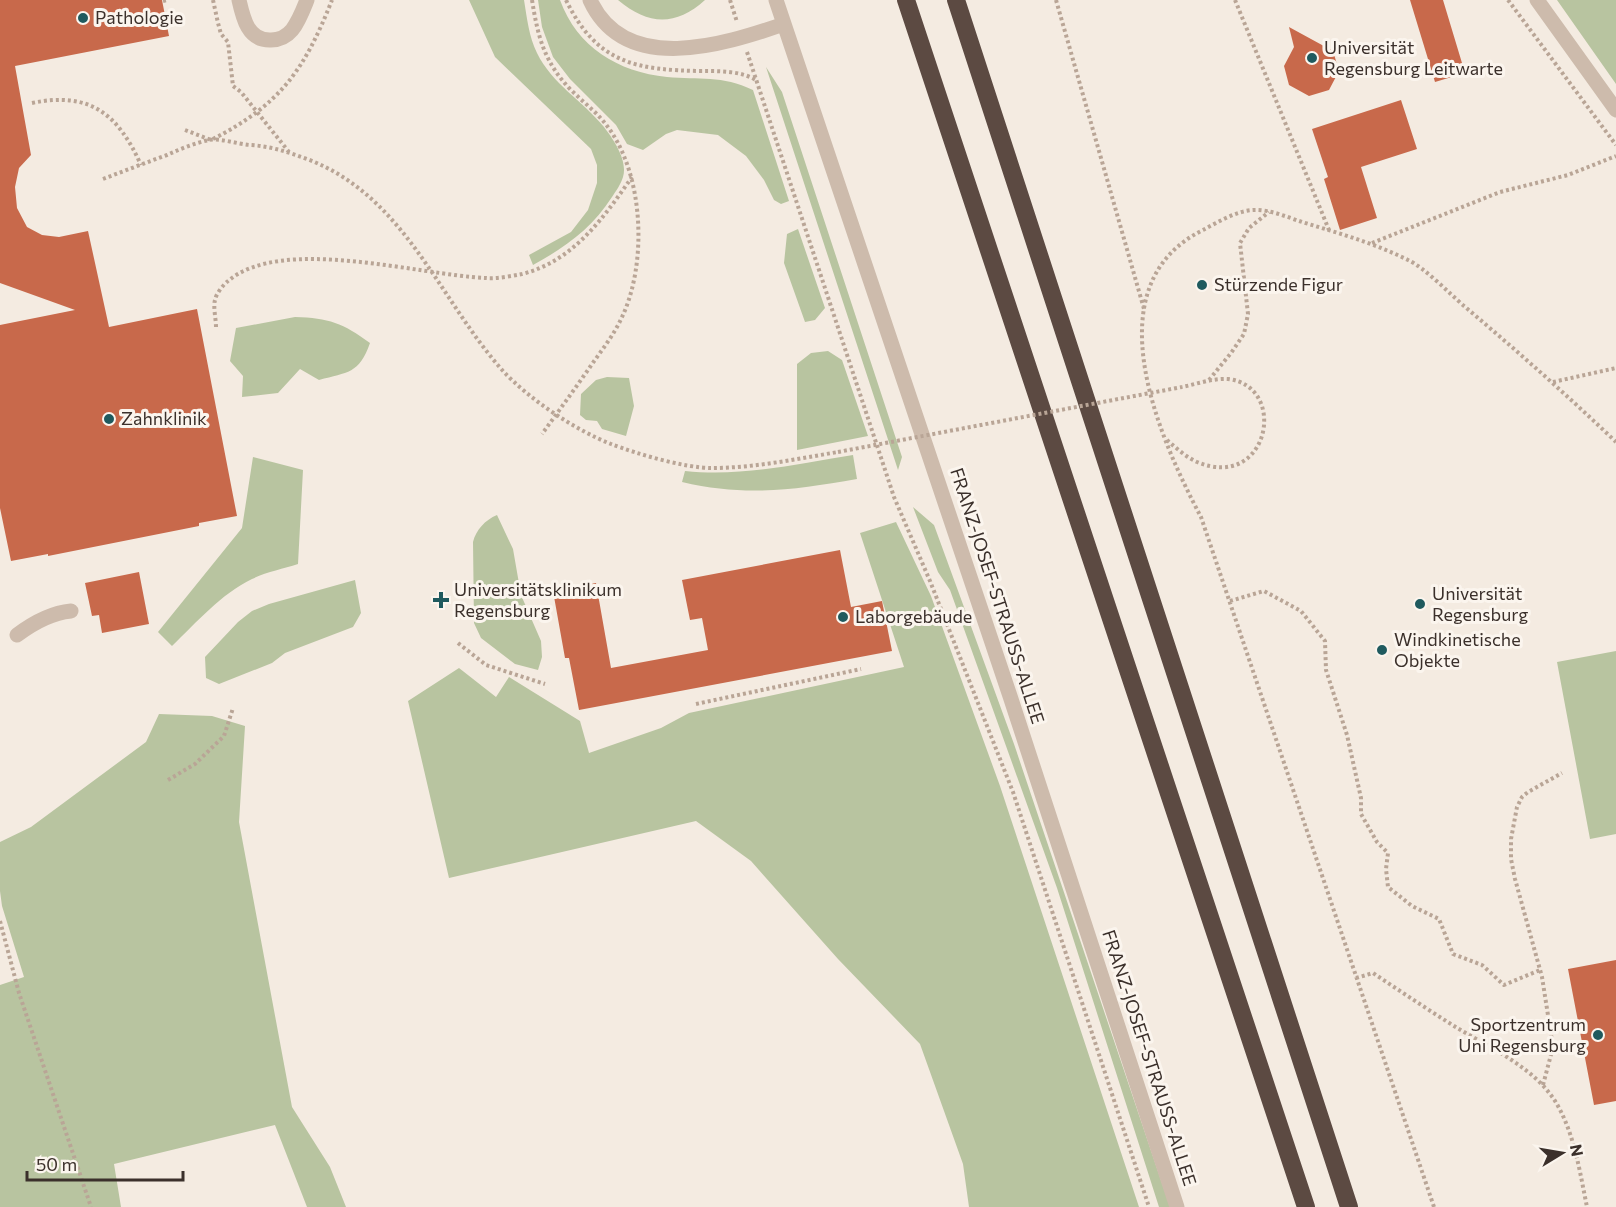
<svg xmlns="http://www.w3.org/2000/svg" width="1616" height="1207" viewBox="0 0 1616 1207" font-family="Commissioner,sans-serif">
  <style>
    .green { fill: #b8c4a0 }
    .building { fill: #c8694b }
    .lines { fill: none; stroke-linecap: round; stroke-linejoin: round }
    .path { stroke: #b9a596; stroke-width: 4; stroke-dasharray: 3 3; stroke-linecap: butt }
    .minor { stroke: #cdbbac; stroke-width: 15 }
    .highway { stroke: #5c4a42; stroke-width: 18 }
    .path-bridge { stroke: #b9a596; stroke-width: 4; stroke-dasharray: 3 3; stroke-linecap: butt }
    .poi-dot { fill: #1f5a5e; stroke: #fbf5ee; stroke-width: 2 }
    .labels { text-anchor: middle; stroke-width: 6; stroke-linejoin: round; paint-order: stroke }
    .poi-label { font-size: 18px; fill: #3b302b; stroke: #fbf5ee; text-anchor: start }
    .street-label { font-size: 18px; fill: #3b302b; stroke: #fbf5ee }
  </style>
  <rect width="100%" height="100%" fill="#f4ebe1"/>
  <path class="green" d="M 469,0 L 524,0 C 527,18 529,37 537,53 C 552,84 583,101 604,127 C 614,140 628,161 623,177 C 621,184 616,191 612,197 C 592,228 566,247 533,265 L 529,255 L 571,232 L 588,210 L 597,183 L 597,165 L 591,149 L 495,57 Z
    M 538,0 L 560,0 C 577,47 618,72 667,77 C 699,80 722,75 753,90 L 789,201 L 781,204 L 774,200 L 764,180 L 746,156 L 718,135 L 677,130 L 666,134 L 643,150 L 627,144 L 616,125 L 570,79 L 553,57 L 542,27 Z
    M 618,0 L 705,0 C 675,27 648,25 618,0 Z
    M 1557,0 L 1616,0 L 1616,84 Z
    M 766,67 L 782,92 L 902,457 L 898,470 Z
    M 798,229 L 825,308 L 815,320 L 805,322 L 784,263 L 787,234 Z
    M 295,317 C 329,318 343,323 370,343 C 359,374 348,372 319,380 L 300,369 L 278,393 L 242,397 L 243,376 L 230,361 L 236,328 Z
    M 828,351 L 842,360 L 868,436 L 797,450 L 797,364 L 811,353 Z
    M 607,377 L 629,378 L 634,406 L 626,436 L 602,429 L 597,421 L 586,420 L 580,415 L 581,394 L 596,380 Z
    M 853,455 L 857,479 C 794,490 746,497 682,482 L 685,471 C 742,477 797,464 853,455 Z
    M 253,457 L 303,470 L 298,564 C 283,569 266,572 252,579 C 221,594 197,622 172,646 L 158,632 L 242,528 Z
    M 913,507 L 934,525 L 1014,744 L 1170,1207 L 1159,1207 L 1057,888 L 950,590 L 938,572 Z
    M 497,515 L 513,549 L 521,595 L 541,641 L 542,657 L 538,670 L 515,664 L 481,638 L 474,623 L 473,542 C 476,530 485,520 497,515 Z
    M 896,522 L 931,596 L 1000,786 L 1139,1207 L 969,1207 L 963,1164 L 920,1044 L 838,959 L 751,861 L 696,821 L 449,878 L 408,701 L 459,668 L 496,697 L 509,677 L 580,721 L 589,753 L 661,728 L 689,713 L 904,667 L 860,533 Z
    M 355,580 L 361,613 L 353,627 L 285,653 L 272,663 L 219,684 L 206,678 L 205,657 L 238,622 L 252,611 L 269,604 Z
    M 1616,651 L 1616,834 L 1590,839 L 1557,662 Z
    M 159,714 L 212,716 L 245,726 L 239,822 L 292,1107 L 330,1167 L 346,1207 L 307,1207 L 275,1125 L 114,1164 L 121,1207 L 0,1207 L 0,985 L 24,977 L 2,906 L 0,891 L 0,842 L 31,827 L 146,742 Z"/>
  <path class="building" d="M 0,0 L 162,0 L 169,36 L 15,66 L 31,155 L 19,168 L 15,187 L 17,208 L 27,227 L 42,235 L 59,237 L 88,231 L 109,327 L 197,309 L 237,516 L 199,523 L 199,526 L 48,556 L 48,554 L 11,561 L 0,508 L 0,325 L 75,310 L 0,283 Z
    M 1410,0 L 1443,0 L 1465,73 L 1435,82 Z
    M 1289,27 L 1333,51 L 1339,71 L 1329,90 L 1309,96 L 1289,85 L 1284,66 L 1294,47 Z
    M 1401,100 L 1417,149 L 1361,167 L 1377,218 L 1340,230 L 1324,179 L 1328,177 L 1312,129 Z
    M 840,550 L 851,607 L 882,601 L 892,651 L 579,710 L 569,658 L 565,658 L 553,591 L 596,583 L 611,668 L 708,650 L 702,618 L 690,620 L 682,580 Z
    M 139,572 L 149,624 L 102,633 L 99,615 L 92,616 L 85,583 Z
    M 1616,960 L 1616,1101 L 1594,1105 L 1568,969 Z"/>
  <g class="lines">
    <path class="path" d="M 213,0 L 218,23 L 221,34 L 228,42 L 233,86 L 241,92 L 289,152
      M 532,0 C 538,37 544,62 571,90 C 582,101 594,110 604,122 C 644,170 648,262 622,317 C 614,335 601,351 590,367 C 574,390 558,412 542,434
      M 566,0 C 597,64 637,70 702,71 C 720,71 741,71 756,80
      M 730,0 L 737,22
      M 1056,0 L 1144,309
      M 1235,0 L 1329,230
      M 1508,0 L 1616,145
      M 163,1 L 167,0
      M 747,52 L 894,497 L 930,581 L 1013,792 L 1149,1207
      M 32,103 C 90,91 118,114 141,165
      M 185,130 L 211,140 C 280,105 304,71 332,0
      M 103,179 C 124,171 145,163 167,155 C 180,149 195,143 209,140 C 221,138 237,144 250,145 C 270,146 288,152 307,159 C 405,196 438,298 503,371 C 529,399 575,430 611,444 C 637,454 685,468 712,468 C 754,468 796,459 838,452
      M 1372,243 L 1500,192 L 1568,175 L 1616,156
      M 216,327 C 216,319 213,307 215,300 C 216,294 223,285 228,281 C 282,235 418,275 486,278 C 497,279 511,276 522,274 C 574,261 604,217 632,177
      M 1209,380 L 1231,353 L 1244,334 L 1248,314 L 1240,243 L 1249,228 L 1269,212
      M 1553,382 L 1616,368
      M 1167,440 C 1176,448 1186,457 1197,462 C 1269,492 1289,386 1228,379 C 1213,378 1197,384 1182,387
      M 1230,601 L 1264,591 L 1301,611 L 1325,641 L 1326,670 L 1347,735 L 1361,798 L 1361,814 L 1377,842 L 1388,853 L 1386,869 L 1388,887 L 1412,906 L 1439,919 L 1453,954 L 1482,965 L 1504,985 L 1540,970
      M 458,643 L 486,665 L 545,684
      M 696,704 L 861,669
      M 168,780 L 195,764 L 224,736 L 233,708
      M 0,921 L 19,993 L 91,1207
      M 1356,978 L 1373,973 C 1400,991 1427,1009 1454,1026 C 1490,1048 1537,1068 1558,1106 C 1575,1137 1580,1173 1587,1207
      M 1543,1085 L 1553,1047 L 1542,977 L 1515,879 L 1511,859 L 1511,839 L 1517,807 L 1522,797 L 1528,792 L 1562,773
      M 1434,1207 L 1201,517 C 1158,436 1092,285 1203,230 C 1218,222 1236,211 1253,210 C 1269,209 1287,217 1302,222 C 1338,233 1374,243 1408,260 C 1425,268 1449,293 1464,306 C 1516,350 1567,395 1616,442"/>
    <path class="minor" d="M 239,0 C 243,18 248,41 271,40 C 279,40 287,36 292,30 C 299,21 303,10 307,0
      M 590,0 C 625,76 723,45 784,24
      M 776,0 L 1010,696 L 1177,1207
      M 1537,0 L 1616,110
      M 17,635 C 33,623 50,613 71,611"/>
    <path class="highway" d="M 906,0 L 1306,1207
      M 956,0 L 1349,1207"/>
    <path class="path-bridge" d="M 838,452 L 1182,387"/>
  </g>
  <g class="poi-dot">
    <circle cx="83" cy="18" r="6"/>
    <circle cx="1312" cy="58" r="6"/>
    <circle cx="1202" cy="285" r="6"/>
    <circle cx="109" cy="419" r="6"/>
    <path d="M438 591h6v6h6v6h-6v6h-6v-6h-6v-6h6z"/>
    <circle cx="1420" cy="604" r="6"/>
    <circle cx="843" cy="617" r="6"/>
    <circle cx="1382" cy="650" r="6"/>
    <circle cx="1598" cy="1035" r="6"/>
  </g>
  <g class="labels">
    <g class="poi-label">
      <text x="95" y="24">Pathologie</text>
      <text x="1324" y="54">Universität<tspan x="1324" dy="21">Regensburg Leitwarte</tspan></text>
      <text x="1214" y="291">Stürzende Figur</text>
      <text x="121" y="425">Zahnklinik</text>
      <text x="454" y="596">Universitätsklinikum<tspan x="454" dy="21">Regensburg</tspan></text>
      <text x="1432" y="600">Universität<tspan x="1432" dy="21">Regensburg</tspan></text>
      <text x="855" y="623">Laborgebäude</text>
      <text x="1394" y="646">Windkinetische<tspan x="1394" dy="21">Objekte</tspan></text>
      <text x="1586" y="1031" text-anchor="end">Sportzentrum<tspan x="1586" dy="21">Uni Regensburg</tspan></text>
    </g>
    <g class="street-label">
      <text transform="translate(997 596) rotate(72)" y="6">FRANZ-JOSEF-STRAUSS-ALLEE</text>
      <text transform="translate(1149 1058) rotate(72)" y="6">FRANZ-JOSEF-STRAUSS-ALLEE</text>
    </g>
  </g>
  <g transform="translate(1562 1153) rotate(79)" stroke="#fbf5ee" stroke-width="4.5" paint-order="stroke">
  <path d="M0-4.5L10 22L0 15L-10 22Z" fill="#3b302b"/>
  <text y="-9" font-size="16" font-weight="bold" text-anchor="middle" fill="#3b302b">N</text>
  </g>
  <path d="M27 1171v9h156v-9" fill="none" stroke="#3b302b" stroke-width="3"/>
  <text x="36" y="1171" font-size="18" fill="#3b302b" stroke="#fbf5ee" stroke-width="4.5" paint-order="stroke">50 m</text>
</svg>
